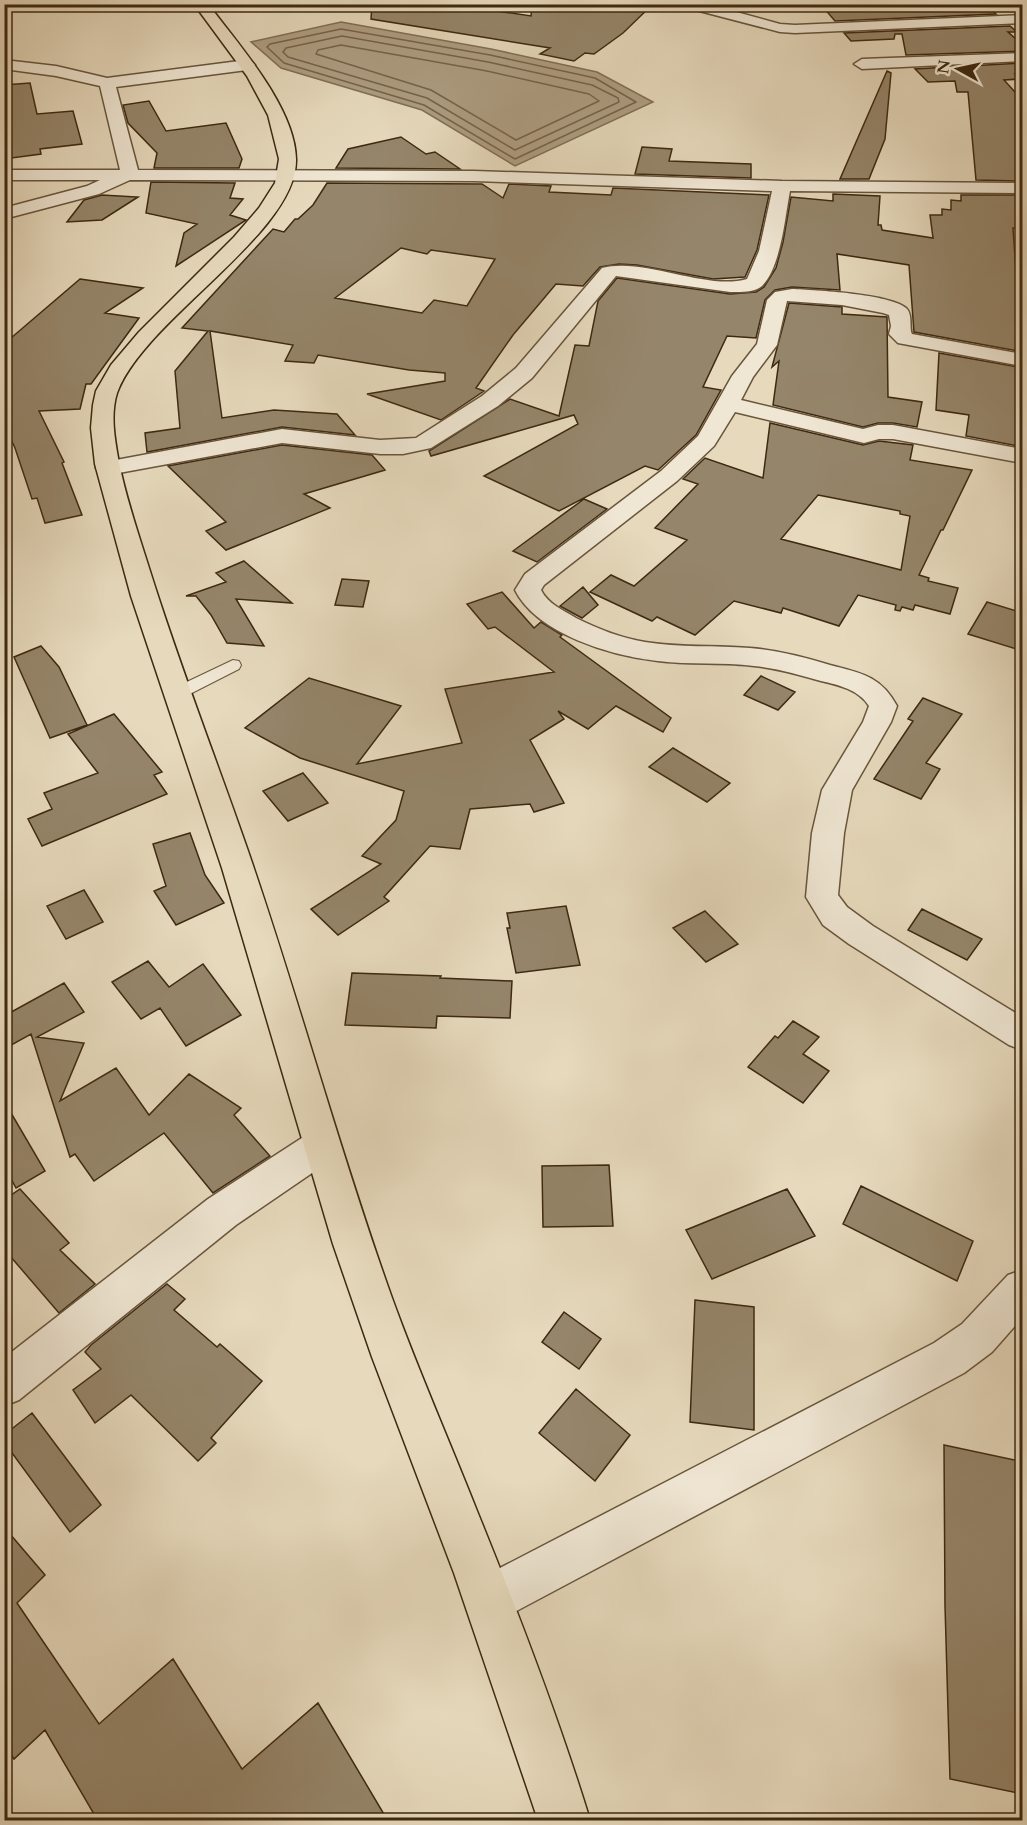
<svg xmlns="http://www.w3.org/2000/svg" width="1027" height="1825" viewBox="0 0 1027 1825" font-family="Cardo,serif">
  <style>
    .water { fill: #ad9d82; stroke: #816f55; stroke-width: 1.5 }
    .lines { fill: none; stroke-linecap: round; stroke-linejoin: round }
    .shore { stroke: #76634a; stroke-width: 1.5 }
    .building { fill: #95856a; stroke: #3e2911; stroke-width: 1.5; fill-rule: evenodd }
    .lane-casing { stroke: #68553c; stroke-width: 2 }
    .street-casing { stroke: #68553c; stroke-width: 3 }
    .primary-casing { stroke: #3e2911; stroke-width: 3 }
    .lane { fill: #efe6d3; fill-rule: evenodd }
    .street { fill: #efe6d3; fill-rule: evenodd }
    .primary { fill: #e6d9bc; fill-rule: evenodd }
  </style>
  <rect width="100%" height="100%" fill="#e6d9bc"/>
  <filter id="stains"><feTurbulence type="fractalNoise" baseFrequency=".00333" numOctaves="4"/><feColorMatrix values="0 0 0 0 .2 0 0 0 0 .09 0 0 0 0 .02 0 0 0 .5 -.17"/></filter>
  <radialGradient id="worn" r=".72"><stop offset=".6" stop-color="#630" stop-opacity="0"/><stop offset="1" stop-color="#630" stop-opacity=".3"/></radialGradient>
  <path class="water" d="M 341,22 L 491,49 L 597,72 L 653,102 L 515,166 L 422,110 L 281,68 L 251,42 Z"/>
  <g class="lines">
    <path class="shore" d="M 341,29 L 490,55 L 595,78 L 636,102 L 515,159 L 424,105 L 284,63 L 267,47 L 270,44 Z
      M 342,36 L 488,62 L 592,85 L 618,98 L 619,102 L 515,150 L 427,98 L 288,57 L 283,52 L 286,48 Z
      M 341,45 L 487,71 L 589,94 L 599,101 L 516,140 L 431,90 L 316,54 L 318,50 Z"/>
  </g>
  <path class="building" d="M 372,4 L 450,4 L 531,16 L 532,4 L 653,4 L 623,33 L 594,54 L 585,53 L 574,61 L 540,54 L 550,48 L 371,19 Z
    M 876,4 L 984,4 L 996,14 L 835,21 L 823,7 Z
    M 1010,26 L 1017,32 L 1008,32 L 1023,45 L 1023,51 L 906,55 L 902,34 L 895,34 L 894,39 L 851,41 L 844,33 Z
    M 1023,63 L 1023,74 L 1015,74 L 1020,79 L 1004,80 L 1023,101 L 1023,181 L 976,180 L 968,92 L 957,92 L 955,81 L 928,82 L 915,69 Z
    M 887,71 L 891,73 L 885,139 L 869,179 L 840,179 Z
    M 30,83 L 37,114 L 73,111 L 82,144 L 40,149 L 41,154 L 4,159 L 4,85 Z
    M 149,101 L 166,131 L 226,123 L 242,159 L 239,168 L 154,168 L 157,153 L 128,123 L 123,105 Z
    M 401,137 L 426,154 L 435,152 L 460,169 L 336,168 L 348,149 Z
    M 642,147 L 672,149 L 669,161 L 751,164 L 751,178 L 635,174 Z
    M 151,182 L 235,183 L 230,198 L 243,199 L 230,215 L 246,220 L 176,266 L 184,233 L 197,224 L 146,213 Z
    M 327,183 L 482,184 L 503,198 L 509,184 L 551,186 L 549,192 L 611,195 L 613,188 L 769,195 L 757,250 L 745,277 L 713,279 L 637,265 L 619,264 L 600,267 L 583,286 L 556,284 L 513,335 L 476,388 L 484,391 L 441,420 L 367,394 L 445,381 L 445,373 L 409,370 L 318,355 L 314,363 L 285,361 L 293,345 L 210,331 L 222,418 L 274,410 L 337,414 L 355,435 L 282,427 L 147,452 L 145,433 L 180,428 L 175,371 L 208,331 L 182,328 L 273,229 L 284,232 L 295,219 L 298,219 L 313,205 ZM 401,248 L 427,254 L 431,250 L 495,259 L 467,306 L 434,300 L 422,313 L 335,298 Z
    M 833,194 L 880,196 L 878,225 L 881,225 L 882,230 L 933,238 L 930,215 L 942,215 L 942,209 L 951,210 L 951,200 L 961,201 L 961,195 L 1023,195 L 1023,229 L 1013,228 L 1017,286 L 1023,286 L 1023,352 L 914,332 L 909,265 L 837,254 L 840,290 L 792,287 L 775,290 L 765,300 L 756,338 L 727,336 L 703,387 L 721,390 L 696,435 L 658,470 L 645,466 L 559,511 L 484,476 L 578,424 L 574,415 L 431,456 L 429,451 L 510,399 L 559,416 L 575,345 L 589,346 L 598,301 L 617,278 L 730,294 L 756,292 L 764,287 L 776,268 L 783,242 L 791,197 L 833,201 Z
    M 102,195 L 138,197 L 102,220 L 67,222 L 84,200 Z
    M 80,279 L 143,288 L 105,313 L 139,318 L 91,384 L 86,384 L 80,409 L 39,411 L 64,462 L 62,463 L 82,515 L 45,523 L 37,498 L 32,499 L 15,448 L 4,424 L 4,344 Z
    M 789,303 L 842,307 L 842,314 L 887,317 L 888,397 L 922,402 L 917,427 L 893,423 L 878,423 L 863,427 L 773,405 L 779,361 L 772,367 Z
    M 939,353 L 1023,368 L 1023,447 L 966,436 L 969,415 L 936,410 Z
    M 770,423 L 863,445 L 879,441 L 913,445 L 910,460 L 972,470 L 943,530 L 941,530 L 919,575 L 929,578 L 928,581 L 958,588 L 950,614 L 915,605 L 913,610 L 902,607 L 900,611 L 895,610 L 896,605 L 858,595 L 839,626 L 783,608 L 781,613 L 734,601 L 695,635 L 657,617 L 652,621 L 590,592 L 611,575 L 634,586 L 687,540 L 655,528 L 698,484 L 683,479 L 705,458 L 763,478 ZM 818,495 L 900,511 L 900,514 L 910,516 L 901,570 L 781,539 Z
    M 282,445 L 372,455 L 385,470 L 304,494 L 330,508 L 226,550 L 206,531 L 226,522 L 168,466 Z
    M 584,499 L 607,509 L 537,562 L 513,551 Z
    M 244,561 L 292,603 L 236,599 L 264,646 L 227,643 L 211,615 L 196,596 L 186,596 L 226,582 L 216,573 Z
    M 342,579 L 369,581 L 363,607 L 335,605 Z
    M 583,587 L 598,605 L 582,618 L 560,606 Z
    M 502,592 L 534,628 L 541,622 L 562,635 L 560,637 L 671,718 L 663,732 L 616,706 L 588,729 L 558,711 L 564,719 L 530,740 L 564,803 L 534,812 L 530,804 L 470,809 L 460,849 L 430,846 L 384,897 L 389,901 L 338,935 L 311,909 L 381,864 L 362,856 L 396,820 L 404,791 L 300,758 L 245,728 L 309,678 L 401,706 L 357,764 L 462,743 L 445,689 L 554,672 L 495,627 L 488,629 L 467,604 Z
    M 987,602 L 1023,613 L 1023,651 L 968,634 Z
    M 41,646 L 59,667 L 87,725 L 50,738 L 14,657 Z
    M 761,676 L 795,692 L 778,710 L 744,695 Z
    M 923,698 L 962,714 L 926,763 L 940,769 L 921,799 L 874,779 L 913,721 L 908,719 Z
    M 114,714 L 162,772 L 154,775 L 167,794 L 42,846 L 28,819 L 52,809 L 44,793 L 98,773 L 68,734 Z
    M 673,748 L 730,783 L 707,802 L 649,767 Z
    M 303,773 L 328,803 L 288,821 L 263,791 Z
    M 190,833 L 205,875 L 224,903 L 176,925 L 154,891 L 166,886 L 153,844 Z
    M 84,890 L 103,922 L 66,939 L 47,906 Z
    M 566,906 L 580,965 L 516,973 L 507,928 L 510,928 L 507,913 Z
    M 922,909 L 982,939 L 967,960 L 908,930 Z
    M 705,911 L 738,944 L 706,962 L 673,928 Z
    M 148,961 L 169,987 L 203,964 L 241,1015 L 186,1046 L 160,1008 L 141,1019 L 112,982 Z
    M 352,973 L 441,976 L 440,978 L 512,981 L 510,1018 L 437,1016 L 436,1028 L 345,1025 Z
    M 64,983 L 84,1012 L 37,1037 L 84,1043 L 60,1101 L 116,1068 L 149,1115 L 189,1074 L 241,1108 L 234,1115 L 270,1156 L 213,1193 L 164,1133 L 94,1181 L 75,1154 L 70,1157 L 31,1034 L 4,1049 L 4,1016 Z
    M 793,1021 L 819,1037 L 803,1054 L 829,1071 L 803,1103 L 748,1067 L 775,1036 L 778,1038 Z
    M 4,1101 L 45,1171 L 16,1188 L 4,1166 Z
    M 609,1165 L 613,1226 L 543,1227 L 542,1166 Z
    M 861,1186 L 973,1241 L 957,1281 L 843,1224 Z
    M 20,1189 L 69,1243 L 60,1250 L 95,1284 L 59,1313 L 4,1249 L 4,1200 Z
    M 787,1189 L 815,1236 L 712,1279 L 686,1230 Z
    M 167,1284 L 185,1299 L 174,1310 L 217,1347 L 220,1344 L 262,1381 L 211,1438 L 216,1443 L 198,1461 L 131,1395 L 95,1423 L 73,1390 L 101,1369 L 85,1352 L 91,1345 Z
    M 695,1300 L 754,1307 L 754,1430 L 690,1422 Z
    M 564,1312 L 601,1339 L 579,1369 L 542,1342 Z
    M 576,1389 L 630,1435 L 595,1481 L 539,1433 Z
    M 32,1413 L 101,1505 L 70,1532 L 4,1442 L 4,1435 Z
    M 944,1445 L 1019,1461 L 1023,1541 L 1023,1794 L 950,1779 L 945,1606 Z
    M 4,1527 L 45,1575 L 17,1603 L 99,1724 L 173,1659 L 242,1769 L 318,1703 L 388,1821 L 98,1821 L 45,1730 L 14,1759 L 4,1744 Z"/>
  <g class="lines">
    <defs>
      <path id="lane" d="M 233,660 L 239,661 L 241,665 L 239,669 L 184,697 L 172,697 L 170,693 L 172,689 Z"/>
      <path id="street" d="M 682,4 L 707,4 L 780,24 L 795,25 L 1022,15 L 1022,23 L 795,33 L 780,32 L 684,7 Z
        M 1022,53 L 1022,61 L 862,69 L 854,64 L 862,59 Z
        M 4,60 L 56,66 L 107,78 L 247,60 L 252,62 L 255,65 L 247,70 L 116,87 L 138,170 L 474,171 L 782,181 L 1022,183 L 1022,193 L 790,191 C 785,217 781,267 762,286 C 754,293 740,292 730,292 L 616,276 L 532,378 L 498,406 L 431,448 L 403,454 L 380,454 L 282,443 L 108,475 L 100,473 L 96,468 L 100,463 L 282,429 L 380,440 L 416,438 L 482,396 L 516,368 L 602,268 C 645,257 706,291 747,279 L 759,251 L 772,191 L 474,181 L 130,180 L 99,194 L 4,219 L 4,208 L 87,186 L 100,180 L 4,180 L 4,170 L 120,170 L 100,86 L 56,76 L 4,69 Z
        M 792,289 C 815,290 890,294 906,308 C 913,314 909,328 912,334 L 1022,354 L 1022,366 L 898,343 L 889,334 L 891,326 L 889,315 L 883,313 L 842,305 L 787,301 L 777,345 L 753,377 L 741,400 L 863,429 L 878,425 L 893,425 L 1022,449 L 1022,463 L 893,439 L 879,439 L 864,443 L 735,412 L 714,446 L 677,481 L 544,585 L 541,590 C 548,604 563,610 576,618 C 598,629 621,638 645,642 C 680,648 715,645 750,648 C 777,650 804,657 830,665 C 861,673 881,676 897,706 L 891,722 L 852,790 L 844,833 L 838,895 L 847,907 L 873,926 L 1022,1017 L 1022,1050 L 1009,1045 L 849,944 L 823,925 L 806,897 L 812,833 L 822,790 L 863,722 L 869,706 C 859,690 839,685 821,681 C 799,675 777,668 754,666 C 722,662 690,665 658,661 C 612,656 537,634 515,590 L 525,574 L 661,471 L 698,436 L 732,376 L 757,344 L 767,300 L 775,292 Z
        M 321,1129 L 334,1134 L 340,1146 L 334,1158 L 236,1225 L 19,1400 L 4,1406 L 4,1358 L 208,1199 L 308,1134 Z
        M 1022,1270 L 1022,1318 L 992,1352 L 964,1373 L 505,1617 L 488,1624 L 471,1617 L 464,1600 L 471,1583 L 934,1343 L 962,1324 L 1008,1275 Z"/>
      <path id="primary" d="M 194,4 L 208,4 C 238,44 295,107 296,159 C 298,233 143,320 117,393 C 110,415 115,441 119,463 C 126,498 138,533 149,568 C 179,664 215,756 248,851 C 299,999 339,1150 392,1298 C 418,1370 449,1440 477,1511 C 518,1612 558,1716 590,1820 L 538,1820 L 454,1573 L 372,1357 L 333,1244 L 222,868 L 131,596 L 95,464 L 91,428 L 93,405 L 96,391 L 111,365 L 139,332 L 234,237 L 259,208 L 275,183 L 279,159 L 268,115 L 247,76 Z"/>
    </defs>
    <use href="#lane" class="lane-casing"/>
    <use href="#street" class="street-casing"/>
    <use href="#primary" class="primary-casing"/>
    <use href="#lane" class="lane"/>
    <use href="#street" class="street"/>
    <use href="#primary" class="primary"/>
  </g>
  <rect width="1027" height="1825" fill="none" stroke="#e6d9bc" stroke-width="24"/>
  <rect x="6" y="6" width="1015" height="1813" fill="none" stroke="#3e2911" stroke-width="3"/>
  <rect x="12" y="12" width="1003" height="1801" fill="none" stroke="#3e2911" stroke-width="1.5"/>
  <g transform="translate(958 69) rotate(278)" stroke="#efe6d3" stroke-width="4.5" paint-order="stroke">
  <path d="M0-4.5L10 22L0 15L-10 22Z" fill="#3e2911"/>
  <text y="-9" font-size="16" font-weight="bold" text-anchor="middle" fill="#3e2911">N</text>
  </g>
  <rect width="100%" height="100%" filter="url(#stains)"/>
  <rect width="100%" height="100%" fill="url(#worn)"/>
</svg>
